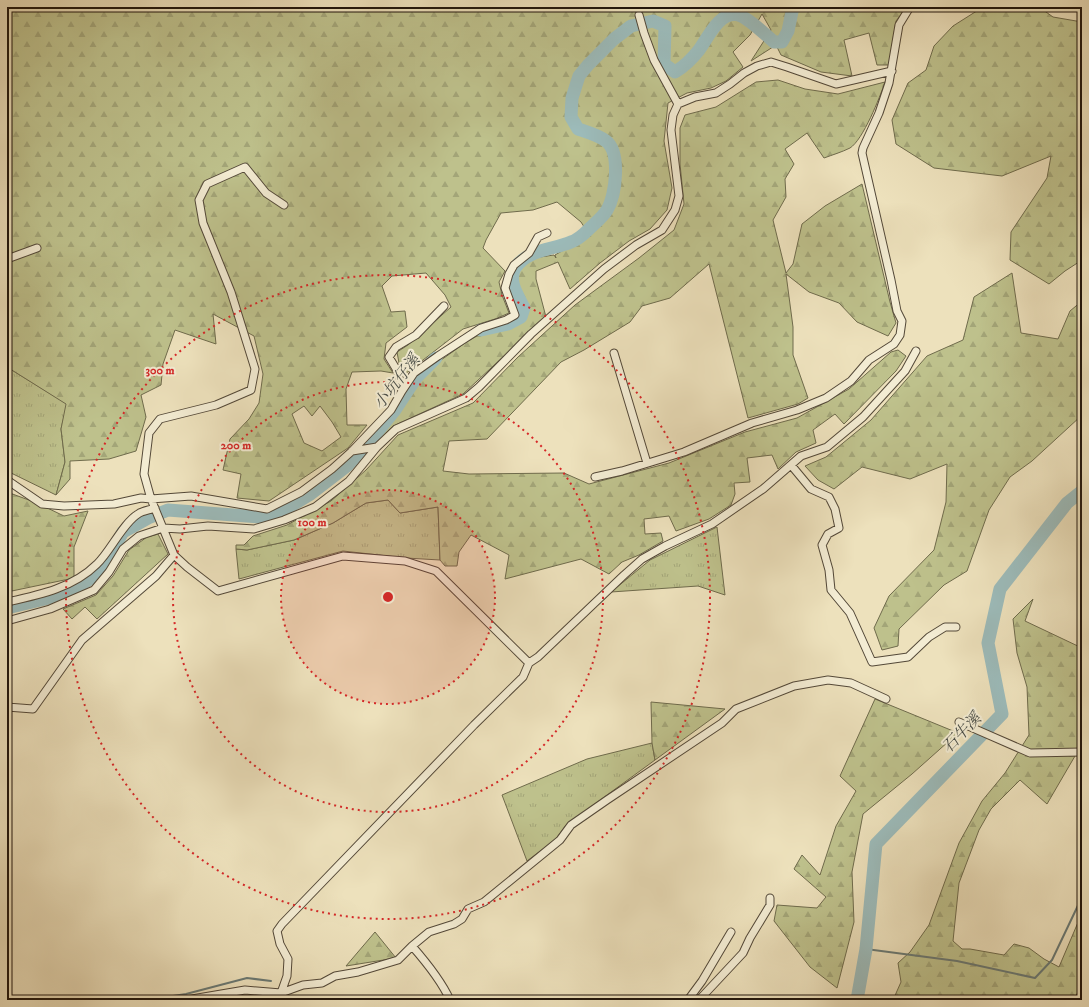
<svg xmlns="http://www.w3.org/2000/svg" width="1089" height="1007" viewBox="0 0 1089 1007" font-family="'IM FELL DW Pica','Noto Serif TC',serif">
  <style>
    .grass { fill: url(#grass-tufts); stroke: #6f6b4c }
    .forest { fill: url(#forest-firs); stroke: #6f6b4c; fill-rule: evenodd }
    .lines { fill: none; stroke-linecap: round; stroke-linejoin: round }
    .stream { stroke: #6a7974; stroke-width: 2 }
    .river { stroke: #9cbbba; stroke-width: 13 }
    .minor-casing { stroke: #534838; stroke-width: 9 }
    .minor { stroke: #f3ecd3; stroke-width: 7 }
    .ring { fill: none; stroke: #d62828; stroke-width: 2; stroke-dasharray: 2 4 }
    .labels { text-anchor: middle; stroke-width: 4; stroke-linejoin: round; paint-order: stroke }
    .water-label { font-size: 16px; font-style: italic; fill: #4b4f49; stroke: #f3ecd3 }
    .centre { fill: #d62828; stroke: #f3ecd3; stroke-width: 2 }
    .ring-label { font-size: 12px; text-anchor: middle; font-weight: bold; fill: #d62828; stroke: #f3ecd3; stroke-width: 4; stroke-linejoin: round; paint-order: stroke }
  </style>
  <defs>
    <pattern id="grass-tufts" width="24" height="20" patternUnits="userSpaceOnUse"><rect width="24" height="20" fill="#bec18c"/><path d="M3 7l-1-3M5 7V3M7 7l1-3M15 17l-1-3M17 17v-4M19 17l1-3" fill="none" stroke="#a3a578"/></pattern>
    <pattern id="forest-firs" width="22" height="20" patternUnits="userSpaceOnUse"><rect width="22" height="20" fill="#bec18c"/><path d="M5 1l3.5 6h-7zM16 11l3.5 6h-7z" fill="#a3a578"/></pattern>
  </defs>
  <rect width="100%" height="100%" fill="#ede1bc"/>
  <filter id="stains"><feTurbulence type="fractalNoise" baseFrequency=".005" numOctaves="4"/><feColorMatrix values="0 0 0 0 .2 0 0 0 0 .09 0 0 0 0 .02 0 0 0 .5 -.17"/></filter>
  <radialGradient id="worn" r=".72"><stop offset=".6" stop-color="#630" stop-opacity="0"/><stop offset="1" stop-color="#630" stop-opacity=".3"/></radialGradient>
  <path class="grass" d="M 7,367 L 67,404 L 61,429 L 65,462 L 56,495 L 7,471 Z
    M 388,500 L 400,513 L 438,507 L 440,560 L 406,558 L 343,551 L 239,579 L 236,549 L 247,550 L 294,540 L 333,523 L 366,503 Z
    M 717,527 L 725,595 L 698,586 L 611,592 L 650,560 Z
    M 652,743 L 655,760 L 566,825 L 555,840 L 527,861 L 502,795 L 587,759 Z"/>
  <path class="forest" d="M 7,7 L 907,7 L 896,21 L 889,65 L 877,65 L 869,33 L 844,40 L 852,76 L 821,72 L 781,55 L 776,45 L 751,61 L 771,30 L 762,14 L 750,35 L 733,52 L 743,67 L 726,81 L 711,88 L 687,93 L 668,103 L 664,141 L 672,188 L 667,210 L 650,229 L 629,241 L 600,263 L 570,289 L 558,262 L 536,271 L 536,279 L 546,317 L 463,394 L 393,426 L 376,443 L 371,439 L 397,407 L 420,375 L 465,343 L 482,333 L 504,324 L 518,322 L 522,315 L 512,285 L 514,276 L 519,268 L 533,258 L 554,255 L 556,258 L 555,255 L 567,248 L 588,233 L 581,222 L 557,202 L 533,210 L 501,213 L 486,240 L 483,248 L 505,271 L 499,282 L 502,295 L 509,313 L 495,319 L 463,329 L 405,374 L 399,363 L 397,352 L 408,345 L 451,307 L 445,295 L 426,273 L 392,276 L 382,286 L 391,312 L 405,311 L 407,327 L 386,343 L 384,359 L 393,373 L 381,371 L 352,372 L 346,389 L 347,425 L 367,425 L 348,448 L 269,501 L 237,498 L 241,474 L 223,470 L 230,439 L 249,419 L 259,403 L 263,374 L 254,336 L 213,314 L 216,344 L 175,330 L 163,364 L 161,385 L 141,395 L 146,417 L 136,451 L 109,459 L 70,461 L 70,479 L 56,495 L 65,462 L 61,429 L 66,404 L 7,367 L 7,224 L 10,222 L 7,212 ZM 304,406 L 312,416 L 320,406 L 332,422 L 341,437 L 322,451 L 304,443 L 292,414 Z
    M 983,7 L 1039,7 L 1053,17 L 1082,22 L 1082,260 L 1065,271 L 1049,284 L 1010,260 L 1011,232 L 1047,178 L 1051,156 L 1002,176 L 934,168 L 896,144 L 892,120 L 908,83 L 926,70 L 934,46 L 953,26 Z
    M 778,80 L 805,89 L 838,94 L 885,82 C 880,97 863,140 850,148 C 842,152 832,155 824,158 L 807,133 L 785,149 L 794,164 L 785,179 L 786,197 L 773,220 L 786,273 L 793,264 L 802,224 L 825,206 L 862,184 L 890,302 L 896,323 L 888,336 L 857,322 L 839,303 L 809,292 L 786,274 L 793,327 L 793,355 L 808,398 L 798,404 L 748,418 L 709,264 L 670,298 L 642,306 L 630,322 L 584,350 L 561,362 L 487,439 L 449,441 L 443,471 L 469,474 L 564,473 L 589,484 L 669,463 L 745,432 L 797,418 L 849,389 L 891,352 L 898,350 L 906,356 L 896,371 L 844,424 L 835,414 L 813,430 L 816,443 L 796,452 L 778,469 L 772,455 L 747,458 L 750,482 L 734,483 L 735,494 L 731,505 L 709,519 L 676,531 L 669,516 L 644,519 L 645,534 L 661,533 L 663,541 L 639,555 L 622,562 L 609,574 L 581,559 L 505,579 L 509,555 L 471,535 L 459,552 L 457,566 L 445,566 L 440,560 L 438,507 L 400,513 L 388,500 L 366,503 L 333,523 L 294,540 L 247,550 L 236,549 L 236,545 L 244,545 L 253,536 L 287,525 L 331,501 L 366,470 L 398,435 L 473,403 L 518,357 L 575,305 L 639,258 L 674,230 L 684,204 L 680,164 L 680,128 L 685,115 L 716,107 L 756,82 Z
    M 1012,273 L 1021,333 L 1058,339 L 1070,311 L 1082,301 L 1082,418 L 1081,416 L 1032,461 L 1010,477 L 989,510 L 967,571 L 944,585 L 899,629 L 898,646 L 882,650 L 874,628 L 889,596 L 934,550 L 946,502 L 947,464 L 910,479 L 862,467 L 834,489 L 818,480 L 805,466 L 826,457 L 871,420 L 927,356 L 963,340 L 974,297 Z
    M 7,492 L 37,503 L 64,516 L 88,511 L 74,547 L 74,578 L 7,592 Z
    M 158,534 L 168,554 L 97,619 L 85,607 L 72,619 L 63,609 L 96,595 L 113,576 L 129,550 L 147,537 Z
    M 1033,599 L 1025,621 L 1082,648 L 1082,744 L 1047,804 L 1020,780 L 991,809 L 979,830 L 959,883 L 953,941 L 962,949 L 970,949 L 1004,955 L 1014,944 L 1029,948 L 1044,959 L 1059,967 L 1082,913 L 1082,986 L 1073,1000 L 893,1000 L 901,982 L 898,963 L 910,952 L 929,925 L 959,843 L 982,801 L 1005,773 L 1029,735 L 1027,687 L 1017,653 L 1013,619 Z
    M 875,699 L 958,733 L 912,774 L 863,814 L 852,872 L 854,922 L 837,988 L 810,967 L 774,921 L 777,905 L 817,908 L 826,897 L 794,869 L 802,855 L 820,875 L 836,826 L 856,791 L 840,776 Z
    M 651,702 L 725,709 L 655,760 L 652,743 Z
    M 375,932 L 396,958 L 346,966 Z"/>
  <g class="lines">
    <path class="stream" d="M 866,949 L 957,961 L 1035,978 L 1052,960 L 1082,897
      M 147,1000 L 186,994 L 247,978 L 271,981"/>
    <path class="river" d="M 481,330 L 508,324 L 521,317 L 524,308 C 519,297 507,281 515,268 C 528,249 552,250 571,242 C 577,240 584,234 588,230 C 594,224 603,217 607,210 C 616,195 621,152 606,141 C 598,135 587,132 578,129 L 571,117 L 572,98 L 579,76 L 588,65 L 614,39 L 631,26 L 653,21 L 665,26 L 664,64 L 675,72 C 685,66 692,59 699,50 C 708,38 719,11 738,15 C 746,16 767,36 774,42 L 782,42 L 788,31 L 793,7
      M 7,608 L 70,593 L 91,578 L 106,561 L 123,532 L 148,518 L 168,510 L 260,517 L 281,512 L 309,495 L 348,465 L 362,451 L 395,410 L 416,378 L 436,358
      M 857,1000 L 866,949 L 876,844 L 1002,714 L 988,643 L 1000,589 L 1067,503 L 1082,491"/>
    <defs>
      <path id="minor" d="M 639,15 L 644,33 L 654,60 L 678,104
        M 284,205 L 266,193 L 245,167 L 207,184 L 199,200 L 203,223 L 231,292 L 255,369 L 251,390 L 216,405 L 160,419 L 149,433 L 144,474 L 151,499 L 174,555 L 187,567 L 218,591 L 343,556 L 405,561 L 436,571 L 529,663
        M 7,259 L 37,248
        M 614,353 L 647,463
        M 402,391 L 414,373 L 438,356 L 481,328 L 506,320 L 515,315 L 505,288 L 509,274 L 514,265 L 529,253 L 538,237 L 547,233
        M 352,451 L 377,447
        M 791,465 L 811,489 L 829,497 L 835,509 L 839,528 L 828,534 L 822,545 L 829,570 L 831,590 L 850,613 L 872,662 L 908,657 L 929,637 L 945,627 L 956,627
        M 595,477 L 622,471 L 684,452 L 752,423 L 797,410 L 826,398 L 851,381 L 869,360 L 894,344 L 900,335 L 902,321 L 897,311 L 891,280 L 862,153 L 863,148 L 879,113 L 889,83 L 899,25 L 910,7
        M 7,480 L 42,504 L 64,506 L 114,504 L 141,498 L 151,499 L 191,496 L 267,509 L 301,492 L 332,469 L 352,451 L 391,410 L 402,391 L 398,372 L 389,357 L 396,347 L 416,335 L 444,306
        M 7,602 C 39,595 73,588 97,564 C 110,552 123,523 138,514 C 142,511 150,510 155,508
        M 7,621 L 50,609 L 94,590 L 109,572 L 123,549 L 139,536 L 163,528 L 180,529 L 208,526 L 254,529 L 284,520 L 315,507 L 349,481 L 377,447 L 396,429 L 466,398 L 479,387 L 531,334 L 604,269 L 636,245 L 662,230 L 675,210 L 679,196 L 671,130 L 673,115 L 678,104 L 695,97 L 716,93 L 730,84 L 744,73 L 757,66 L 771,62 L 787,67 L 836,84 L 892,71
        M 7,707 L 33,709 L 82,640 L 156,576 L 174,555
        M 959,722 L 1030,753 L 1082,752
        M 412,946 C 426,962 441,980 450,1000
        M 281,993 L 303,985 L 322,983 L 335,976 L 358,972 L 398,960 L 412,946 L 429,932 L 454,924 L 462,919 L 468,909 L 484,902 L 560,840 L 571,825 L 607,800 L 722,723 L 736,709 L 794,686 L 828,680 L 851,683 L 886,699
        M 186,1000 L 245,990 L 281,993 L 287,976 L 288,959 L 280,944 L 277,931 L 282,924 L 474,725 L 523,677 L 529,663 L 538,657 L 624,575 L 642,559 L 665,546 L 712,524 L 763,489 L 801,456 L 827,447 L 863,417 L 905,371 L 916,351
        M 688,1000 L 702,981 L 731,932
        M 699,1000 L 743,953 L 750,938 L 770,905 L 770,898"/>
    </defs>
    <use href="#minor" class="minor-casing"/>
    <use href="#minor" class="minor"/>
  </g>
  <circle cx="388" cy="597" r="107" fill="#d62828" fill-opacity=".12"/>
  <g class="ring">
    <circle cx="388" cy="597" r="107"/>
    <circle cx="388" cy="597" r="215"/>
    <circle cx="388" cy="597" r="322"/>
  </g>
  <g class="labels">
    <g class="water-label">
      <text transform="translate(396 381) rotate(-52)" y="6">小坑仔溪</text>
      <text transform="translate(961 732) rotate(-46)" y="6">石牛溪</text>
    </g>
  </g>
  <circle cx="388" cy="597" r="6" class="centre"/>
  <g class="ring-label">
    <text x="160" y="374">300 m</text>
    <text x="236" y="449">200 m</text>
    <text x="312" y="526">100 m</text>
  </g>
  <rect width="1089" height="1007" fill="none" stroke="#ede1bc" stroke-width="24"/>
  <rect x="8" y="8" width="1073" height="991" fill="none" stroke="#20150c" stroke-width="2"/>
  <rect x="12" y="12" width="1065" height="983" fill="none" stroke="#20150c"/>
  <rect width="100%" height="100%" filter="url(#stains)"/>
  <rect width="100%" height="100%" fill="url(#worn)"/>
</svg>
